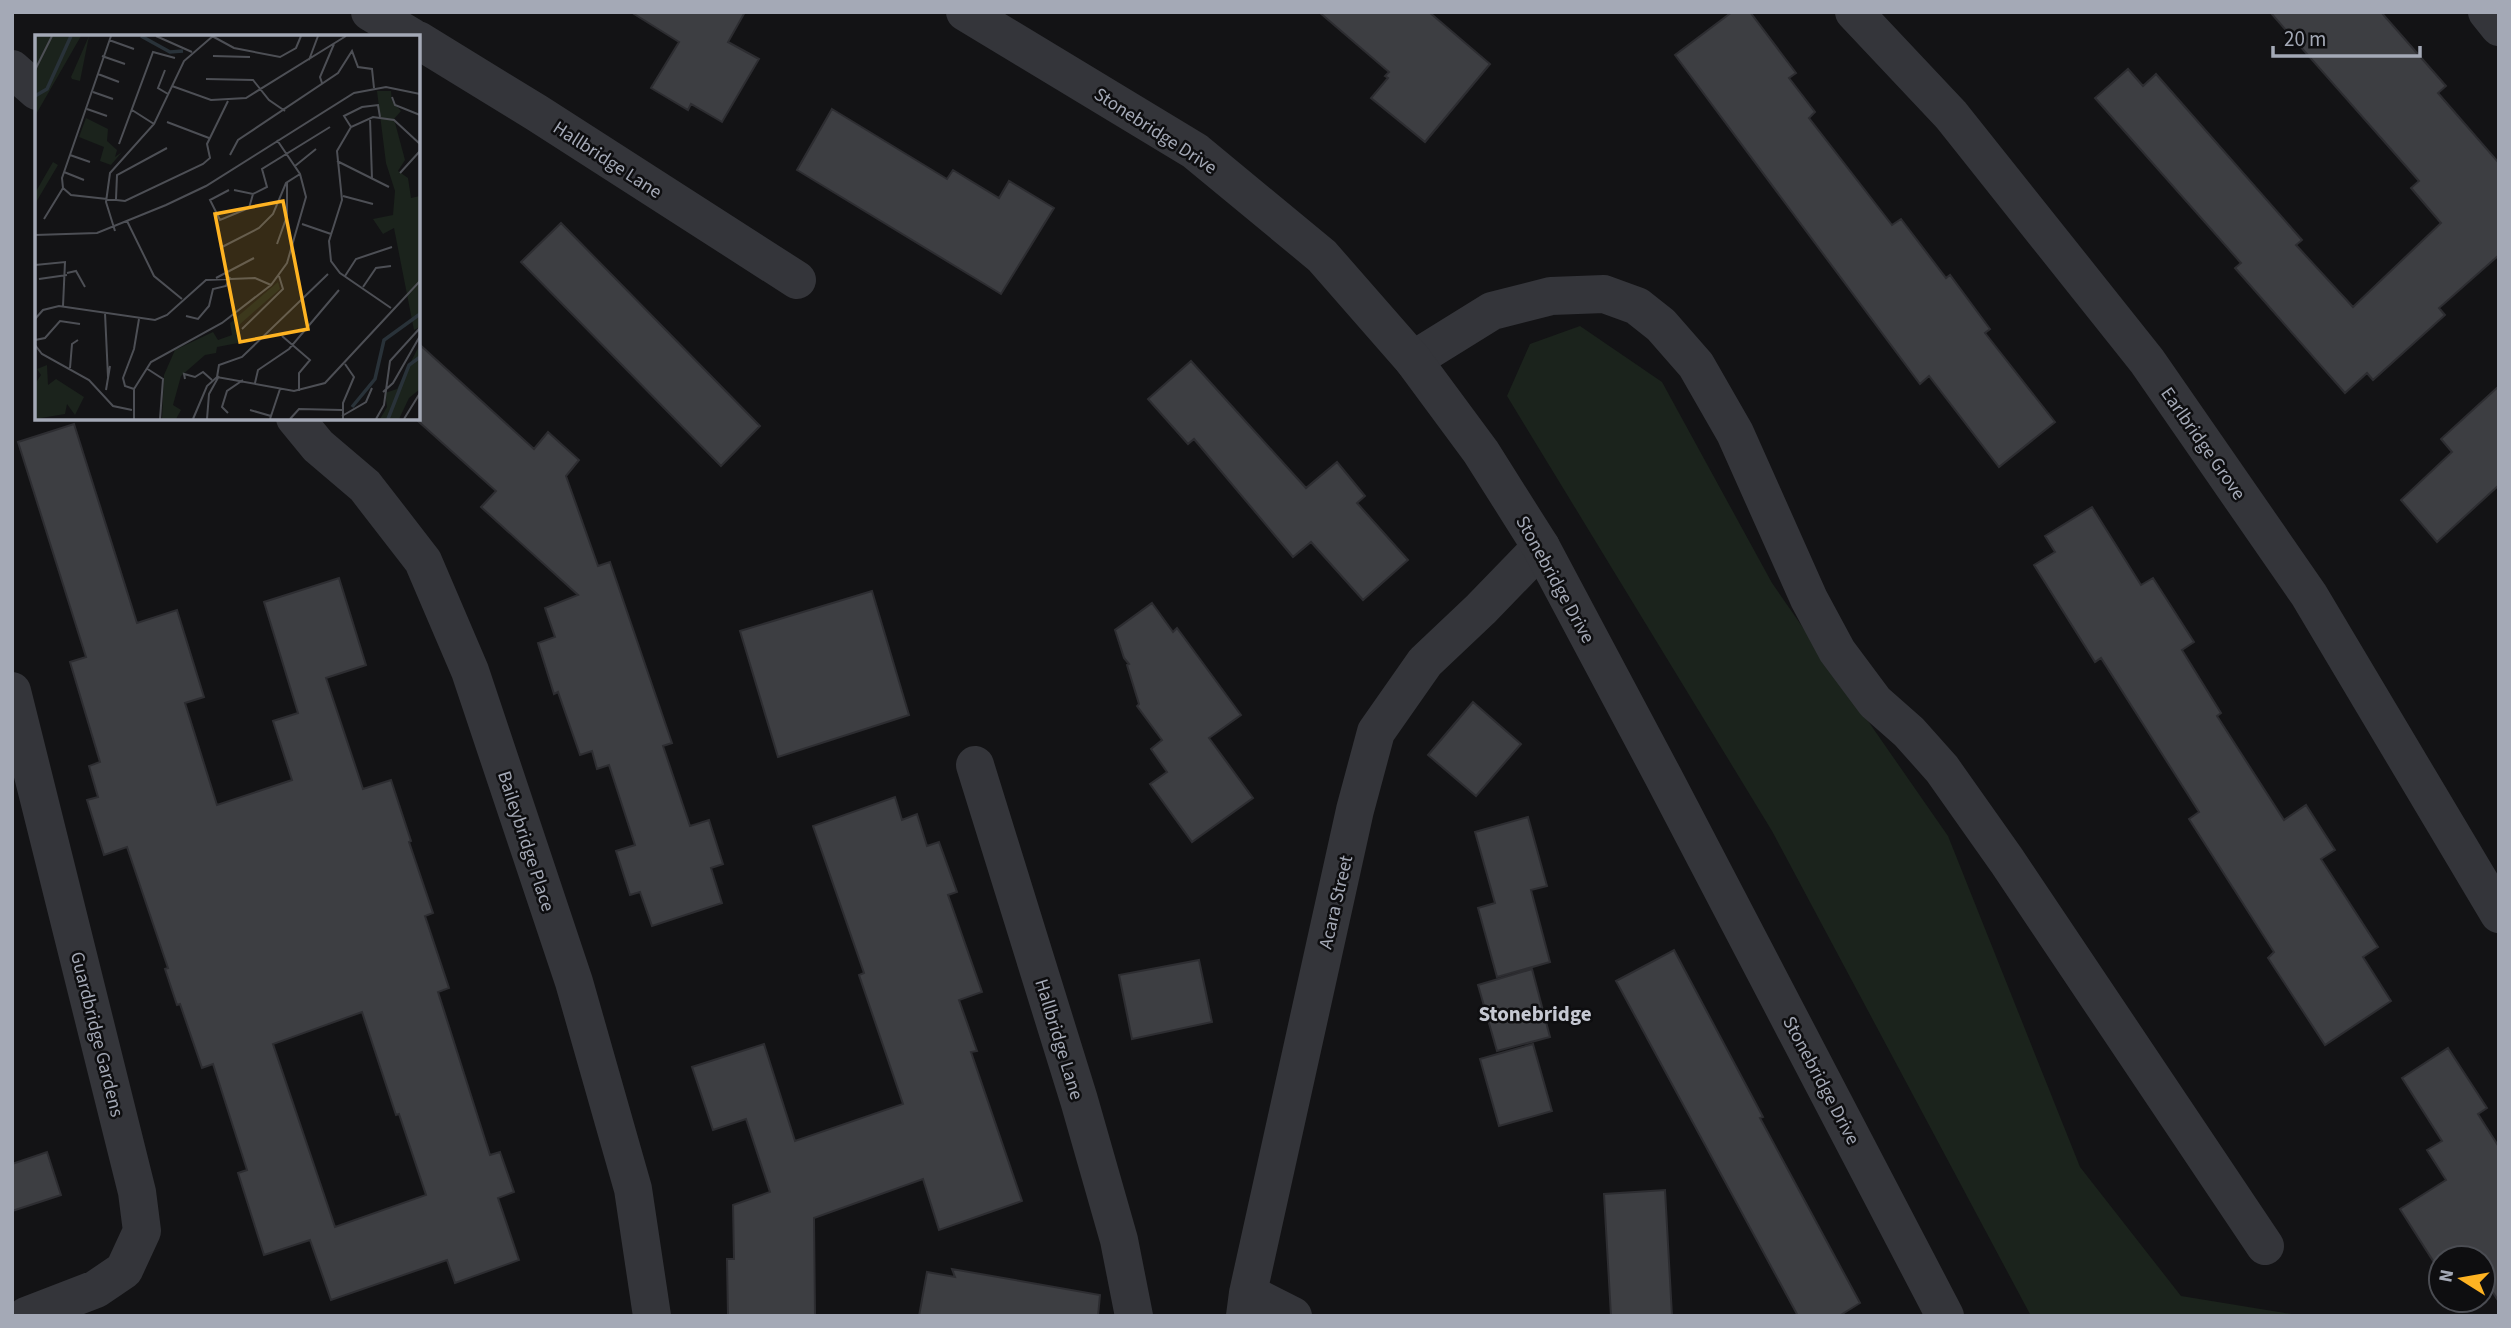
<svg xmlns="http://www.w3.org/2000/svg" width="2511" height="1328" viewBox="0 0 2511 1328" font-family="'Source Sans 3',sans-serif">
  <style>
    .green { fill: #1b231c }
    .building { fill: #3d3e42; stroke: #2d2d31; stroke-width: 2; fill-rule: evenodd }
    .lines { fill: none; stroke-linecap: round; stroke-linejoin: round }
    .minor { stroke: #34353a; stroke-width: 38 }
    .tertiary { stroke: #34353a; stroke-width: 38 }
    .labels { text-anchor: middle; stroke-width: 5; stroke-linejoin: round; paint-order: stroke }
    .street-label { font-size: 19px; fill: #a4a9b6; stroke: #0e0e10 }
    .neighbourhood-label { font-size: 21px; font-weight: bold; fill: #c5c8d2; stroke: #0e0e10 }
    .inset-river { fill: none; stroke: #293239; stroke-width: 3.5 }
    .inset-road { fill: none; stroke: #4d4f55; stroke-width: 2 }
    .view { fill: #feb322; fill-opacity: 0.15; stroke: #feb322; stroke-width: 3.5 }
    .inset-edge { fill: none; stroke: #a4a9b6; stroke-width: 3.5 }
  </style>
  <rect width="100%" height="100%" fill="#131315"/>
  <path class="green" d="M 1580,326 L 1662,382 L 1772,583 L 1948,836 L 2080,1167 L 2181,1296 L 2304,1316 L 2031,1316 L 1772,831 L 1507,396 L 1530,344 Z"/>
  <path class="building" d="M 631,12 L 745,12 L 728,42 L 759,59 L 722,122 L 691,104 L 688,110 L 651,88 L 679,42 Z
    M 1319,12 L 1429,12 L 1490,64 L 1425,142 L 1371,98 L 1388,78 L 1385,76 L 1389,72 Z
    M 1732,12 L 1750,12 L 1796,73 L 1789,78 L 1815,112 L 1809,118 L 1892,225 L 1901,219 L 1946,278 L 1950,275 L 1990,329 L 1985,333 L 2055,422 L 1999,467 L 1929,376 L 1920,384 L 1675,55 Z
    M 2270,12 L 2381,12 L 2446,86 L 2438,93 L 2499,163 L 2499,255 L 2439,308 L 2445,315 L 2373,380 L 2367,373 L 2345,393 L 2235,268 L 2241,263 L 2095,98 L 2128,69 L 2143,86 L 2156,74 L 2302,240 L 2296,245 L 2353,307 L 2441,223 L 2411,188 L 2419,181 Z
    M 832,109 L 947,179 L 953,170 L 999,198 L 1009,181 L 1054,208 L 1001,294 L 797,170 Z
    M 561,223 L 760,426 L 721,466 L 521,262 Z
    M 418,343 L 534,449 L 548,432 L 579,460 L 566,476 L 598,566 L 610,562 L 672,743 L 663,746 L 690,826 L 709,820 L 723,864 L 711,868 L 722,903 L 652,926 L 640,892 L 630,895 L 616,851 L 635,845 L 609,765 L 597,769 L 592,751 L 580,755 L 558,692 L 554,694 L 538,643 L 555,637 L 545,608 L 578,595 L 481,507 L 496,491 L 418,421 Z
    M 1191,361 L 1306,488 L 1337,462 L 1365,496 L 1357,503 L 1408,560 L 1363,600 L 1311,542 L 1293,557 L 1194,439 L 1188,444 L 1148,399 Z
    M 2499,386 L 2499,485 L 2437,542 L 2401,500 L 2452,452 L 2441,439 Z
    M 74,424 L 137,623 L 177,610 L 204,697 L 185,703 L 217,805 L 292,780 L 273,721 L 298,713 L 264,602 L 339,578 L 366,665 L 326,678 L 363,789 L 391,780 L 411,841 L 409,842 L 433,913 L 425,916 L 449,988 L 438,992 L 490,1155 L 500,1152 L 514,1192 L 498,1198 L 519,1260 L 455,1283 L 447,1260 L 331,1300 L 310,1240 L 264,1255 L 238,1173 L 247,1170 L 213,1064 L 202,1068 L 180,1004 L 177,1005 L 165,969 L 168,968 L 127,847 L 104,855 L 87,800 L 98,797 L 89,766 L 100,762 L 70,662 L 86,657 L 18,442 ZM 362,1012 L 396,1115 L 399,1114 L 426,1195 L 335,1227 L 273,1044 Z
    M 2092,507 L 2141,585 L 2153,578 L 2194,642 L 2182,650 L 2221,713 L 2217,716 L 2284,820 L 2306,805 L 2335,850 L 2321,859 L 2378,947 L 2363,957 L 2391,1001 L 2325,1045 L 2268,958 L 2274,952 L 2189,819 L 2199,812 L 2101,658 L 2095,662 L 2034,565 L 2055,552 L 2045,536 Z
    M 872,591 L 909,715 L 778,757 L 740,631 Z
    M 1152,603 L 1173,632 L 1177,628 L 1241,715 L 1209,738 L 1253,798 L 1192,842 L 1150,784 L 1167,772 L 1151,749 L 1162,740 L 1137,706 L 1139,704 L 1127,665 L 1129,664 L 1124,658 L 1115,630 Z
    M 1473,702 L 1521,744 L 1476,796 L 1428,755 Z
    M 895,797 L 902,820 L 917,814 L 927,846 L 939,842 L 957,892 L 948,895 L 982,992 L 959,1000 L 977,1051 L 971,1052 L 1022,1201 L 939,1230 L 923,1179 L 814,1218 L 815,1316 L 728,1316 L 727,1259 L 734,1259 L 733,1205 L 770,1192 L 746,1119 L 713,1130 L 692,1067 L 764,1044 L 795,1141 L 903,1104 L 859,975 L 864,973 L 813,826 Z
    M 1528,817 L 1547,886 L 1531,890 L 1550,962 L 1497,977 L 1478,908 L 1495,903 L 1475,832 Z
    M 1674,950 L 1763,1117 L 1760,1118 L 1860,1303 L 1839,1316 L 1798,1316 L 1616,981 Z
    M 1199,960 L 1212,1022 L 1132,1039 L 1119,975 Z
    M 1532,969 L 1550,1037 L 1497,1051 L 1478,985 Z
    M 1533,1044 L 1552,1111 L 1499,1126 L 1480,1059 Z
    M 2448,1048 L 2487,1108 L 2478,1114 L 2499,1147 L 2499,1302 L 2483,1277 L 2483,1258 L 2471,1258 L 2465,1249 L 2451,1258 L 2441,1258 L 2441,1264 L 2437,1267 L 2400,1209 L 2446,1180 L 2427,1150 L 2442,1141 L 2402,1078 Z
    M 47,1152 L 61,1195 L 12,1211 L 12,1164 Z
    M 1665,1190 L 1672,1316 L 1611,1316 L 1604,1194 Z
    M 952,1269 L 1100,1295 L 1098,1316 L 919,1316 L 927,1272 L 955,1277 Z"/>
  <g class="lines">
    <path class="minor" d="M 370,12 L 412,37
      M 1854,12 L 1951,115 L 2147,361 L 2309,595 L 2499,914
      M 2487,12 L 2499,27
      M 418,40 L 537,113 L 797,280
      M 12,69 L 37,91
      M 1413,360 L 1492,311 L 1551,296 L 1604,294 L 1637,306 L 1661,325 L 1696,365 L 1735,433 L 1809,599 L 1837,651 L 1875,702 L 1909,732 L 1942,769 L 2007,861 L 2265,1246
      M 295,418 L 318,446 L 365,486 L 423,561 L 470,671 L 574,982 L 633,1189 L 652,1316
      M 12,691 L 137,1192 L 142,1231 L 124,1270 L 96,1289 L 26,1316
      M 975,765 L 1079,1100 L 1119,1240 L 1134,1316
      M 1248,1293 L 1293,1316
      M 1245,1316 L 1248,1293 L 1355,810 L 1376,732 L 1425,662 L 1481,609 L 1541,547"/>
    <path class="tertiary" d="M 965,12 L 1195,151 L 1322,256 L 1413,360 L 1481,452 L 1541,547 L 1664,778 L 1945,1316"/>
  </g>
  <g class="labels">
    <g class="street-label">
      <text transform="translate(1156 130) rotate(33)" y="7">Stonebridge Drive</text>
      <text transform="translate(608 159) rotate(33)" y="7">Hallbridge Lane</text>
      <text transform="translate(2204 443) rotate(55)" y="7">Earlbridge Grove</text>
      <text transform="translate(1556 579) rotate(61)" y="7">Stonebridge Drive</text>
      <text transform="translate(527 841) rotate(72)" y="7">Baileybridge Place</text>
      <text transform="translate(1335 902) rotate(-77)" y="7">Acara Street</text>
      <text transform="translate(98 1034) rotate(76)" y="7">Guardbridge Gardens</text>
      <text transform="translate(1060 1039) rotate(73)" y="7">Hallbridge Lane</text>
      <text transform="translate(1822 1080) rotate(62)" y="7">Stonebridge Drive</text>
    </g>
    <g class="neighbourhood-label">
      <text x="1535" y="1021">Stonebridge</text>
    </g>
  </g>
  <g transform="translate(35 35)">
    <rect width="385" height="385" fill="#131315"/>
    <path d="M 0,1 L 46,1 L 0,81 ZM 54,1 L 45,46 L 37,44 L 36,42 ZM 342,56 L 356,56 L 357,66 L 366,76 L 359,84 L 370,125 L 363,136 L 373,143 L 376,163 L 385,161 L 385,292 L 379,295 L 359,193 L 348,199 L 338,184 L 358,180 L 360,156 L 351,128 ZM 51,83 L 73,94 L 72,106 L 82,115 L 80,122 L 87,117 L 76,130 L 65,126 L 69,112 L 44,102 ZM 18,127 L 23,130 L 0,169 L 0,158 ZM 243,247 L 245,254 L 204,290 L 203,308 L 182,312 L 181,318 L 170,320 L 146,341 L 138,370 L 146,375 L 141,384 L 127,384 L 129,340 L 140,315 L 178,297 L 183,305 L 197,300 L 195,288 ZM 385,309 L 385,354 L 374,363 L 364,384 L 345,384 L 352,372 L 350,358 L 362,354 ZM 12,330 L 13,350 L 21,344 L 49,362 L 40,380 L 32,369 L 30,379 L 0,384 L 0,349 L 6,340 L 2,334 Z" fill="#1b231c"/>
    <path class="inset-river" d="M 106,1 L 135,17 L 148,16M 0,61 L 12,54 L 36,1M 317,372 L 340,344 L 349,305 L 385,279M 353,384 L 374,330 L 385,322"/>
    <path class="inset-road" d="M 76,1 L 27,143 L 28,153 L 36,160 L 90,166 L 168,129 L 175,123 L 172,109 L 193,66M 121,1 L 157,17M 177,1 L 199,13 L 245,22 L 261,13 L 266,1M 74,5 L 99,14M 67,21 L 90,29M 178,21 L 215,22M 274,25 L 283,1M 0,35 L 17,1M 130,35 L 123,53 L 133,59M 63,39 L 84,47M 171,44 L 218,45 L 234,65 L 250,76M 287,48 L 285,42 L 299,9M 137,51 L 176,65 L 211,63 L 311,1M 58,57 L 78,64M 357,62 L 360,70 L 385,80M 52,74 L 72,81M 97,75 L 119,89M 335,83 L 337,144M 132,87 L 174,103M 316,92 L 309,81 L 327,72 L 343,70 L 345,82M 84,109 L 118,17 L 140,23M 35,120 L 55,127M 195,120 L 203,105 L 303,38 L 317,16 L 323,32 L 337,34 L 339,53M 302,126 L 354,152M 260,131 L 281,114M 29,137 L 49,145M 365,138 L 385,116M 194,155 L 175,165 L 185,185 L 214,173 L 218,159M 199,155 L 218,159 L 232,152 L 227,134 L 295,92M 308,161 L 338,169M 81,164 L 82,140 L 132,113M 9,184 L 28,153M 92,186 L 119,241 L 147,264M 267,189 L 296,199M 80,196 L 71,167 L 75,138 L 119,89 L 149,26 L 178,1M 0,200 L 62,198 L 131,170 L 171,151 L 319,58 L 351,52 L 385,59M 242,209 L 252,181 L 252,147M 187,212 L 224,193 L 238,179 L 251,148 L 265,139M 0,230 L 30,227 L 28,271M 32,238 L 41,236 L 50,252M 310,241 L 321,224 L 357,212M 181,243 L 219,223M 4,244 L 32,240M 328,252 L 341,233 L 356,231M 356,273 L 305,238 L 296,226 L 294,206 L 307,165 L 302,116 L 316,92 L 338,82 L 359,85 L 385,109M 70,278 L 73,342M 151,281 L 163,284 L 174,271 L 178,254 L 191,251 L 195,242M 0,284 L 8,275 L 24,271 L 120,285 L 132,280 L 171,245 L 220,243 L 236,250M 207,294 L 248,254 L 244,241M 247,301 L 275,325 L 264,338 L 264,356M 0,305 L 10,303 L 25,286 L 45,289M 0,310 L 7,319 L 54,345 L 78,371 L 97,375M 35,333 L 37,309 L 43,305M 111,333 L 128,344 L 125,384M 182,342 L 184,330 L 207,322 L 293,239M 150,344 L 149,339 L 160,342 L 168,337 L 177,345M 220,348 L 223,335 L 254,314 L 304,255M 99,354 L 90,351 L 88,343 L 99,314 L 104,284M 71,355 L 75,331M 348,357 L 358,348 L 385,301M 215,375 L 236,381M 193,378 L 187,372 L 192,356 L 208,345M 307,381 L 331,367 L 337,353M 99,384 L 99,354 L 116,327 L 187,288 L 236,250 L 252,228 L 271,162 L 265,139 L 242,105M 158,384 L 172,351 L 182,342 L 259,356 L 290,348 L 385,246M 172,384 L 174,359 L 184,341M 235,384 L 245,354M 255,384 L 264,374 L 307,375M 308,384 L 308,368 L 319,342 L 310,329M 341,384 L 349,370 L 355,326 L 385,293M 369,384 L 385,358"/>
    <path class="view" d="M 248,166 L 273,294 L 205,307 L 180,179 Z"/>
    <rect width="385" height="385" class="inset-edge"/>
  </g>
  <rect width="2511" height="1328" fill="none" stroke="#a4a9b6" stroke-width="28"/>
  <g transform="translate(2462 1279) rotate(281)"><circle r="33" fill="#0e0e10" stroke="#4a4c52" stroke-width="2"/>
  <path d="M0-5L12 26L0 18L-12 26Z" fill="#feb322"/>
  <text y="-10" font-size="19" font-weight="bold" text-anchor="middle" fill="#a4a9b6">N</text>
  </g>
  <path d="M2273 46v10h147v-10" fill="none" stroke="#a4a9b6" stroke-width="3.5"/>
  <text x="2284" y="46" font-size="21" fill="#a4a9b6" stroke="#0e0e10" stroke-width="5" paint-order="stroke">20 m</text>
</svg>
